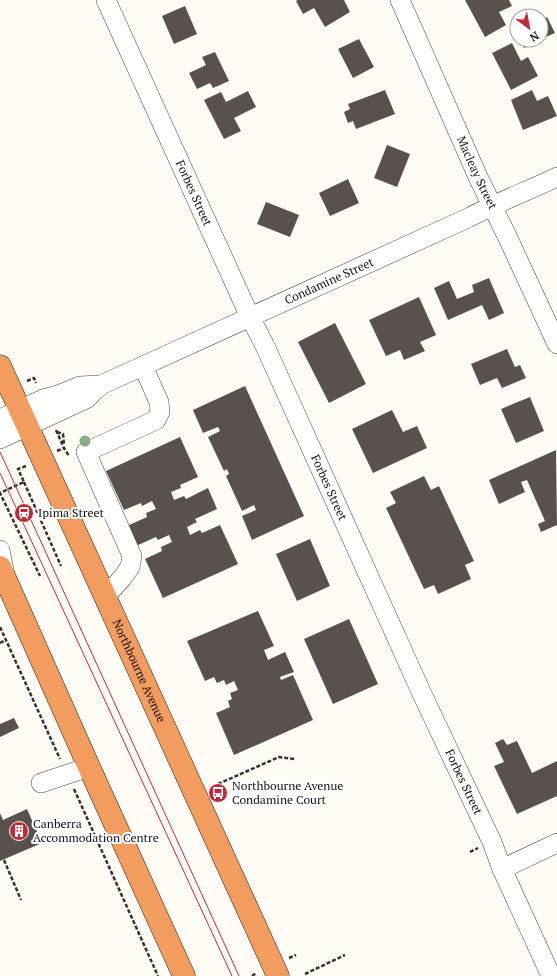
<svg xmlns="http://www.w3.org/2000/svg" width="557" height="976" viewBox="0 0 557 976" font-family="'PT Serif',serif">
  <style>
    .building { fill: #59514d }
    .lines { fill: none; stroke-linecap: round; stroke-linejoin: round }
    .minor-casing { stroke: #444; stroke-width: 20 }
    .highway-casing { stroke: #222; stroke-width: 23 }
    .path { stroke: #333; stroke-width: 2.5; stroke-dasharray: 4 2; stroke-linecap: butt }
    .minor { stroke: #fff; stroke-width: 19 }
    .highway { stroke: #f29c5f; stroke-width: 22 }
    .tram { stroke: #c12936; stroke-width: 1 }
    .tree { fill: #8eab80 }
    .labels { text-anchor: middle; stroke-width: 4; stroke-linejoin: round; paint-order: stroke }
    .street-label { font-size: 12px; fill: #111; stroke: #fff }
    .poi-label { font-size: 12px; fill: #111; stroke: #fff; text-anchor: start }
  </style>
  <rect width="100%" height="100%" fill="#fffcf5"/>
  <path class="building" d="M 298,0 L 344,0 L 350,12 L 325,27 L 314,8 L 303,14 L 296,1 Z
    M 465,0 L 509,0 L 512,6 L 499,12 L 506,25 L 485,37 Z
    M 185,6 L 197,34 L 174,44 L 162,16 Z
    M 547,17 L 555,33 L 541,39 L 541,20 Z
    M 359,39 L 374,67 L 353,78 L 338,49 Z
    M 520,40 L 540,40 L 524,48 Z
    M 512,43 L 521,61 L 528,57 L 538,76 L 511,90 L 492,53 Z
    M 215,52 L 229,81 L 213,88 L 210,83 L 197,89 L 189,73 L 206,65 L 202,57 Z
    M 385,90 L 395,114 L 356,129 L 353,121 L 348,123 L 344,112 L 350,109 L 348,104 Z
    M 532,90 L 537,101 L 548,96 L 557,116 L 523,130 L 511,100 Z
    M 248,91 L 256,107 L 234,118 L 241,131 L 224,139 L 204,100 L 221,92 L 226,102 Z
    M 387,145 L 410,154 L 397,187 L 374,178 Z
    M 348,179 L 359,203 L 330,216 L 319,193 Z
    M 266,202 L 299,215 L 290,237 L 257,224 Z
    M 489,278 L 504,313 L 489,320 L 482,305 L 448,320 L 434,288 L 449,281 L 457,299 L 474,292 L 472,285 Z
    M 419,297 L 436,335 L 420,342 L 425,351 L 404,360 L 400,350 L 386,356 L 369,320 Z
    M 335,323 L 366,384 L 329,403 L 298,342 Z
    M 507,349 L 515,367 L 520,365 L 526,378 L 502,388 L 497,378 L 480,385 L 471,364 Z
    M 245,386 L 304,516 L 252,540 L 242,516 L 256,510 L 254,505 L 242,511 L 226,476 L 229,474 L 227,469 L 224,471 L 208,437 L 220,431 L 218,427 L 203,433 L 193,410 Z
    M 530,397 L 544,431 L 516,443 L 501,409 Z
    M 392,410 L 403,432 L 417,426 L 427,448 L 373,473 L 352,429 Z
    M 180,437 L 198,477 L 180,485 L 181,488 L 171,492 L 174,500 L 184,496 L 186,499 L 208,488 L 217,509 L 195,519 L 197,522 L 187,527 L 190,535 L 200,530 L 202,533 L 220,525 L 238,564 L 163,598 L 145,559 L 162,551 L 161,547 L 172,542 L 169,535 L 158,540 L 156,537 L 136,546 L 127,526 L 147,517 L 146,513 L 156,509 L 152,501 L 142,506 L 141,503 L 124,510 L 106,471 Z
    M 556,450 L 557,525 L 541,532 L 538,524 L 545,521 L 527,480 L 521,482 L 525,492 L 499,504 L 489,480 Z
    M 424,476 L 431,490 L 439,486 L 474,561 L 465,565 L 471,579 L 438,594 L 434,585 L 424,589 L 386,508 L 396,503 L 390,492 Z
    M 310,539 L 330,586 L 297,601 L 276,554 Z
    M 258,611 L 274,646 L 264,650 L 268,660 L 285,652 L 294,672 L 280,677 L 281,680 L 293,675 L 313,720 L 234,755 L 216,713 L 230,707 L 228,701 L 232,699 L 230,693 L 238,690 L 234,681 L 226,685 L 224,680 L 217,683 L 214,677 L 205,681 L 187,641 Z
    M 349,619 L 378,684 L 333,704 L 304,639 Z
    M 14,718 L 19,728 L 0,737 L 0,724 Z
    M 503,739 L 507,745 L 517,741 L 532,773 L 557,761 L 557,796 L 517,814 L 494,766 L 504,762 L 495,743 Z
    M 27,809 L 42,843 L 0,861 L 0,813 L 3,820 Z"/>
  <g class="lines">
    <defs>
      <g id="minor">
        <path id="s1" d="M 106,0 L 250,317 L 265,346 L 423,696 L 492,842 L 502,869 L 551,976"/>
        <path id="s2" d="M 400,0 L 478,177 L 507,236 L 557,344"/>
        <path d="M 0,419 L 43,399 L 58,395 L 80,386 L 101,385"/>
        <path id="s3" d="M 0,439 L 86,399 L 101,385 L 470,217 C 498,202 528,191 557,177"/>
        <path d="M 0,550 L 6,580"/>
        <path d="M 105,597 L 123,577 L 130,567 L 132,556 L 86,452 L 156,420 L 160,412 L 159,402 L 143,366"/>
        <path d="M 41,783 L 89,767"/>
        <path d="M 502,869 L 557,843"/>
      </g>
      <g id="highway">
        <path id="s4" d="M 0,366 L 278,976"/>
        <path d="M 0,567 L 89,767 L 184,976"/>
      </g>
    </defs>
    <use href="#minor" class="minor-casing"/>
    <use href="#highway" class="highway-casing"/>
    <path class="path" d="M 27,381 L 34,378 L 36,383
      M 56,430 L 64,448 L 69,456
      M 57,432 L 63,434 L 64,444
      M 57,451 L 64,448
      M 26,466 L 18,469 L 24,482 L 0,493 L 40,576
      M 24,482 L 61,566
      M 0,627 L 60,759
      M 0,643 L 6,640
      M 218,784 L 279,757 L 295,759
      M 74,789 L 158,976
      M 470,852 L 478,848
      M 4,860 L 21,900
      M 289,958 L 296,955
      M 305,974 L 345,955
      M 254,976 L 253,975 L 257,973"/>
    <use href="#minor" class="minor"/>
    <use href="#highway" class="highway"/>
    <path class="tram" d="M 0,452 L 239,976
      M 0,473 L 232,976"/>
  </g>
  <circle class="tree" cx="85" cy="441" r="5.5"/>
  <defs>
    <symbol id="station-disc" viewBox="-11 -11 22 22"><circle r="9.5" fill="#c12936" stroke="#fff"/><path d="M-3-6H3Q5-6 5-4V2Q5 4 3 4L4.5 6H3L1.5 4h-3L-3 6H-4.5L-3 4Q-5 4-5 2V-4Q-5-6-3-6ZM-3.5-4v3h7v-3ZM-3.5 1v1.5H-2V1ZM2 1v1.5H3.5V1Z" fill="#fff"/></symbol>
    <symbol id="bus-disc" viewBox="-11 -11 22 22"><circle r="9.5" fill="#c12936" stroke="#fff"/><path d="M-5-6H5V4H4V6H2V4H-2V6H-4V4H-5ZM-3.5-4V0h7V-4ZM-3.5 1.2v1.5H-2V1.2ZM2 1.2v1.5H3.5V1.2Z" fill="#fff"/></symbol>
    <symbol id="building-disc" viewBox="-11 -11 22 22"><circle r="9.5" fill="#c12936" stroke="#fff"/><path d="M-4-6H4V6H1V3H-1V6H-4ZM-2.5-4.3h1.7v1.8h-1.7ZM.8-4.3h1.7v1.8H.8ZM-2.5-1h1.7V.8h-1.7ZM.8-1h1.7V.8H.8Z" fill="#fff"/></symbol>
  </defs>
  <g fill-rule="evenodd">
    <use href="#station-disc" x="13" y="502" width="22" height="22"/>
    <use href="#bus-disc" x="207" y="782" width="22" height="22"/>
    <use href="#building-disc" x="8" y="820" width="22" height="22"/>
  </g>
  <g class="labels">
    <g class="street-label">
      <text dy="4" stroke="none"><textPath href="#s2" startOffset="189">Macleay Street</textPath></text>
      <text dy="4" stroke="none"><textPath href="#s1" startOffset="212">Forbes Street</textPath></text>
      <text dy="4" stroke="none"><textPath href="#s3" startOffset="366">Condamine Street</textPath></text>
      <text dy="4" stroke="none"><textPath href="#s1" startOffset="536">Forbes Street</textPath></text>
      <text dy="4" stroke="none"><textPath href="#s4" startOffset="335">Northbourne Avenue</textPath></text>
      <text dy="4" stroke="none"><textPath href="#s1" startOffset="860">Forbes Street</textPath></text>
    </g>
    <g class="poi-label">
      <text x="38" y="517">Ipima Street</text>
      <text x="232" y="790">Northbourne Avenue<tspan x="232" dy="14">Condamine Court</tspan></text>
      <text x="33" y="828">Canberra<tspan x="33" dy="14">Accommodation Centre</tspan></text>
    </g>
  </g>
  <g transform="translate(529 28) rotate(148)"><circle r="19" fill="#ffffff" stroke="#a0a0a0"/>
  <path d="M0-3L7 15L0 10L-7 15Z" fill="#c12936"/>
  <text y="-6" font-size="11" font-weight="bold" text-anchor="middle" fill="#111111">N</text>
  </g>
</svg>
